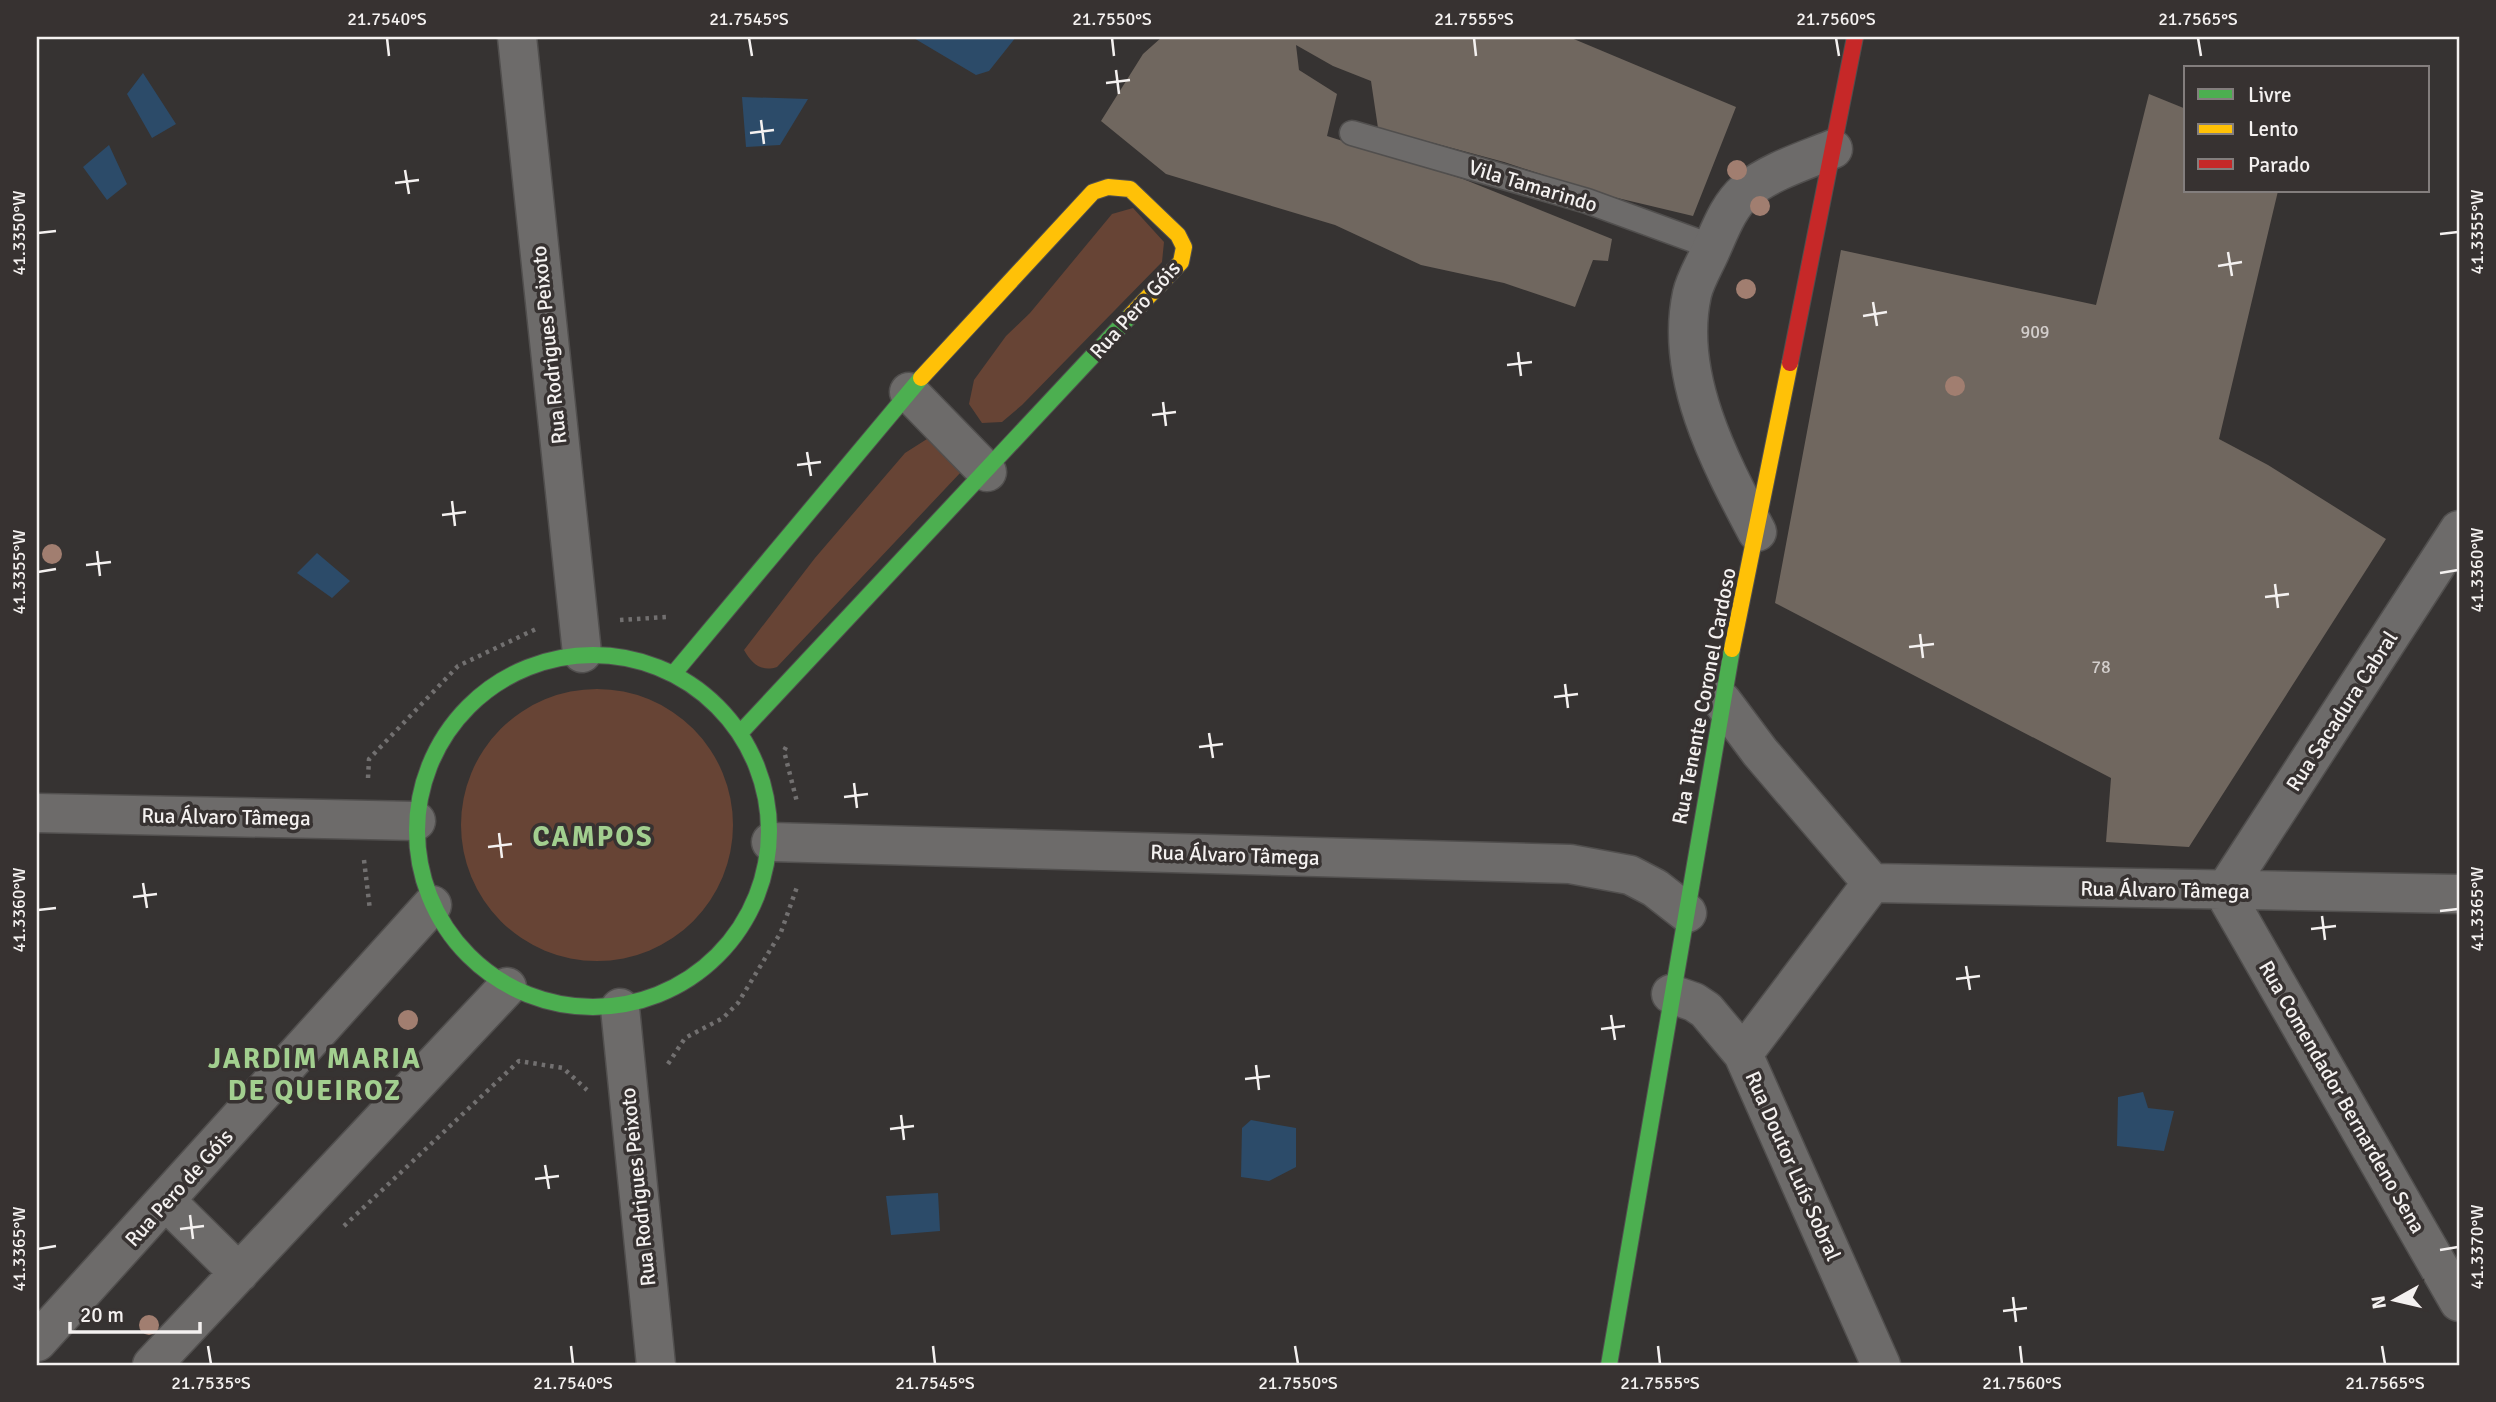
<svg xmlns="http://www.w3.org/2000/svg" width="2496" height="1402" viewBox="0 0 2496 1402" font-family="Signika,sans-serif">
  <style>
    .green { fill: #674435 }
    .water { fill: #2c4b69 }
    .building { fill: #70675f }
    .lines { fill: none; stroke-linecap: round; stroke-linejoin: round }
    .lane-casing { stroke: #514f4e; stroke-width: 27 }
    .street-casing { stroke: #514f4e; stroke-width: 41 }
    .fast-casing { stroke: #514f4e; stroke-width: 18 }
    .slow-casing { stroke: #514f4e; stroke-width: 18 }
    .jam-casing { stroke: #514f4e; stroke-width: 18 }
    .path { stroke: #727070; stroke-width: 4.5; stroke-dasharray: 3.5 5; stroke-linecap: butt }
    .lane { stroke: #6d6b6a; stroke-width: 24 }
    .street { stroke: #6d6b6a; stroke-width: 38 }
    .fast { stroke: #4caf50; stroke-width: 16 }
    .slow { stroke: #ffc107; stroke-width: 16 }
    .jam { stroke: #c62828; stroke-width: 16 }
    .tree { fill: #a17e70 }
    .ticks { fill: none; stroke: #f4f1f0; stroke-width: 2.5 }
    .labels { text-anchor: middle; stroke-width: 7; stroke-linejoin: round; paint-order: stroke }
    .number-label { font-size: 18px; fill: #d3cecc }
    .street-label { font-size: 21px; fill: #f4f1f0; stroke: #373231 }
    .district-label { font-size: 28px; font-weight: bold; letter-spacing: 2px; fill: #a2cf8f; stroke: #373231 }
    .neatline { fill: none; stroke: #f4f1f0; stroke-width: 2.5 }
    .ticks-label { font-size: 18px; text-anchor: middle; fill: #f4f1f0 }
  </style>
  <rect width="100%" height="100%" fill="#363332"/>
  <path class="green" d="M 1133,208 L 1164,242 L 1162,262 L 1022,405 L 1002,422 L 982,423 L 969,404 L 974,380 L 1006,336 L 1030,313 L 1112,214 Z
    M 927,439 L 943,441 L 961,472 L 777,667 C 761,672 752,664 744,650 L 815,558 L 905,453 Z
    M461 825a136 136 0 1 1 272 0a136 136 0 1 1-272 0Z"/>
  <path class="water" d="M 912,37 L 1016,37 L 989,71 L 976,75 Z
    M 143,73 L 176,124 L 152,138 L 127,94 Z
    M 742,97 L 808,99 L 780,145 L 746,147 Z
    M 109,145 L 127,184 L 107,200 L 83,167 Z
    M 317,553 L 350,581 L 332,598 L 297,573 Z
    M 2143,1092 L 2148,1108 L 2174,1111 L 2164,1151 L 2117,1146 L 2118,1097 Z
    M 1251,1120 L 1296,1128 L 1296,1167 L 1269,1181 L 1241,1177 L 1242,1128 Z
    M 938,1193 L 940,1231 L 891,1235 L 886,1196 Z"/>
  <path class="building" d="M 1162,37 L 1569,37 L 1736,107 L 1693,216 L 1605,195 L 1504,162 L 1378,128 L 1371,81 L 1333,66 L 1296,45 L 1299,70 L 1337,94 L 1327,136 L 1463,179 L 1612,239 L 1608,261 L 1593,260 L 1575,307 L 1504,283 L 1421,265 L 1335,225 L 1166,174 L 1101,121 L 1143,54 Z
    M 2149,94 L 2186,109 L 2186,191 L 2278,191 L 2219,439 L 2268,465 L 2386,539 L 2189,847 L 2106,842 L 2111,778 L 1775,603 L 1841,250 L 2096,305 Z"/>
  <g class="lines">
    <defs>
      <path id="lane" d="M 1352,133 L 1587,201 L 1713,247"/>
      <path id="street" d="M 517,37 L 582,653
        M 909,392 L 987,472
        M 1757,532 C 1720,462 1674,376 1692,294 C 1695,280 1705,264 1711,250 C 1720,230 1729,205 1746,191 C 1771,171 1804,161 1833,149
        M 1722,701 L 1760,752 L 1872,883 L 2459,894
        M 37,813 L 416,821
        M 771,842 L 1570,864 L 1630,875 L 1655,888 L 1687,913
        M 2224,892 L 2459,1302
        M 2224,892 L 2459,530
        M 1671,994 L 1694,1002 L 1706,1010 L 1743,1054 L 1881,1365
        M 620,1008 L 656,1365
        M 1743,1054 L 1872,883
        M 167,1202 L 239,1273
        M 37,1342 L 432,905
        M 152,1365 L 507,987"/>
      <path id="fast" d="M417 831a176 176 0 1 1 352 0a176 176 0 1 1-352 0Z
        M 675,672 L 921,378
        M 741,732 L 1131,315
        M 1609,1365 L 1732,649"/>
      <path id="slow" d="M 921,378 L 1093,192 L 1108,187 L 1130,189 L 1178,235 L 1184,247 L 1181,262 L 1131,315
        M 1732,649 L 1790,363"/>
      <path id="jam" d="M 1790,363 L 1855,37"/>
    </defs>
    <use href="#lane" class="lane-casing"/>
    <use href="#street" class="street-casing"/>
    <use href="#fast" class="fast-casing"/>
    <use href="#slow" class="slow-casing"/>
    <use href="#jam" class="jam-casing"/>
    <path class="path" d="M 620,620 L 667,617
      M 786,747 L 784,751 L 797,802
      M 368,778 L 369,759 L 458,666 L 538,628
      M 364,860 L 370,910
      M 668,1064 L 685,1038 L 723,1018 L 738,1003 L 781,932 L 798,884
      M 344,1226 L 519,1061 L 563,1068 L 587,1090"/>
    <use href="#lane" class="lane"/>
    <use href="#street" class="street"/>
    <use href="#fast" class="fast"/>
    <use href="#slow" class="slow"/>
    <use href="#jam" class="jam"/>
  </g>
  <g class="tree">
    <circle cx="1737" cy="170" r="10"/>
    <circle cx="1760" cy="206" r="10"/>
    <circle cx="1746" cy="289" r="10"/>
    <circle cx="1955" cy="386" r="10"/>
    <circle cx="52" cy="554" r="10"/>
    <circle cx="408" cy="1020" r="10"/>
    <circle cx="149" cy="1325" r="10"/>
  </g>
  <path class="ticks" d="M 387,38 L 389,56M 749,38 L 752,56M 1112,38 L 1114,56M 1474,38 L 1476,56M 1836,38 L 1839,56M 2198,38 L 2201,56M 1116,70 L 1119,94M 1106,83 L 1130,80M 761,120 L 764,144M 750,133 L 774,130M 405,170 L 409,194M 395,183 L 419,180M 38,233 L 56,231M 2440,234 L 2458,232M 2228,252 L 2232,276M 2218,266 L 2242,262M 1873,302 L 1877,326M 1863,316 L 1887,312M 1518,352 L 1521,376M 1507,365 L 1532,362M 1163,402 L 1166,426M 1152,415 L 1176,412M 807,452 L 811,476M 797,465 L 821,462M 452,501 L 455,526M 442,515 L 466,512M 97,551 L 100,576M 86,565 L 111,562M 38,572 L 56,569M 2440,573 L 2458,570M 2275,584 L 2278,608M 2265,597 L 2289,594M 1920,634 L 1923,658M 1909,647 L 1934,644M 1565,684 L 1568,708M 1554,697 L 1578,694M 1209,733 L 1213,758M 1199,747 L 1223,744M 854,783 L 857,808M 844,797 L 868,794M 499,833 L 502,858M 488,847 L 512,844M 143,883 L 147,908M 133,897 L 157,894M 38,910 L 56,908M 2440,911 L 2458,909M 2322,916 L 2325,940M 2311,929 L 2336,926M 1966,966 L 1970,990M 1956,979 L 1980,976M 1611,1015 L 1615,1040M 1601,1029 L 1625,1026M 1256,1065 L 1259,1090M 1245,1079 L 1270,1076M 901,1115 L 904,1140M 890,1129 L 914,1126M 545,1165 L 549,1189M 535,1179 L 559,1176M 190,1215 L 193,1239M 180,1229 L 204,1226M 38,1249 L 56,1246M 2440,1250 L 2458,1247M 2013,1297 L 2016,1322M 2003,1311 L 2027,1308M 208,1346 L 211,1364M 571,1346 L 573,1364M 933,1346 L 935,1364M 1295,1346 L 1298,1364M 1658,1346 L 1660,1364M 2020,1346 L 2022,1364M 2382,1346 L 2385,1364"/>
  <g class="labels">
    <g class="number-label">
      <text x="2035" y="338">909</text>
      <text x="2101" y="673">78</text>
    </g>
    <g class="street-label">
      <text transform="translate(1533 186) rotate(17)" y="7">Vila Tamarindo</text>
      <text transform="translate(1135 310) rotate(-48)" y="7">Rua Pero Góis</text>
      <text transform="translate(549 345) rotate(-96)" y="7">Rua Rodrigues Peixoto</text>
      <text transform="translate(1704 696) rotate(-79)" y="7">Rua Tenente Coronel Cardoso</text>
      <text transform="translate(2342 711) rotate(-57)" y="7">Rua Sacadura Cabral</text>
      <text transform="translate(226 817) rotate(1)" y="7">Rua Álvaro Tâmega</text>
      <text transform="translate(1235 855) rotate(2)" y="7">Rua Álvaro Tâmega</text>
      <text transform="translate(2165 890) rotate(1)" y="7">Rua Álvaro Tâmega</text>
      <text transform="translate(2342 1097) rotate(60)" y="7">Rua Comendador Bernardeno Sena</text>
      <text transform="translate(1793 1166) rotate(66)" y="7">Rua Doutor Luís Sobral</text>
      <text transform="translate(638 1187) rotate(-96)" y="7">Rua Rodrigues Peixoto</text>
      <text transform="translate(179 1188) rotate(-48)" y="7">Rua Pero de Góis</text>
    </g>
    <g class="district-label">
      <text x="593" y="846">CAMPOS</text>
      <text x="315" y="1068">JARDIM MARIA<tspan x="315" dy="32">DE QUEIROZ</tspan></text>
    </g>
  </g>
  <rect width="2496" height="1402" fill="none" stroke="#373231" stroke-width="77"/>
  <rect x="2184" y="66" width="245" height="126" fill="#373231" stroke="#837e7d" stroke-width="2"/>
  <rect x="2198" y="89" width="35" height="10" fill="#4caf50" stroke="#837e7d" stroke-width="2"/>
  <text x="2248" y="102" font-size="21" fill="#f4f1f0">Livre</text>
  <rect x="2198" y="124" width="35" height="10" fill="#ffc107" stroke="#837e7d" stroke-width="2"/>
  <text x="2248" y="136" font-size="21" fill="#f4f1f0">Lento</text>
  <rect x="2198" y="159" width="35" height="10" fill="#c62828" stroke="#837e7d" stroke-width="2"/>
  <text x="2248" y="172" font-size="21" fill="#f4f1f0">Parado</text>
  <g transform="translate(2395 1300) rotate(262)" stroke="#373231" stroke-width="5" paint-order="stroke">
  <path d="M0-5L12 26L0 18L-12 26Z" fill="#f4f1f0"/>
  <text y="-10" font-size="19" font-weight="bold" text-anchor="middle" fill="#f4f1f0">N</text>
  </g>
  <path d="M70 1322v10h130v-10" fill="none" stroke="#f4f1f0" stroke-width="3.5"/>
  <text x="80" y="1322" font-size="21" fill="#f4f1f0" stroke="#373231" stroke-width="5" paint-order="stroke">20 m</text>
  <rect x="38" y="38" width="2420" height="1326" class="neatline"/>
  <g class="ticks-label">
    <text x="387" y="25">21.7540°S</text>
    <text x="749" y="25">21.7545°S</text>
    <text x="1112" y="25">21.7550°S</text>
    <text x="1474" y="25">21.7555°S</text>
    <text x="1836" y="25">21.7560°S</text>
    <text x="2198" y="25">21.7565°S</text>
    <text transform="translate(2477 232) rotate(-90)" y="6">41.3355°W</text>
    <text transform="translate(19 233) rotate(-90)" y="6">41.3350°W</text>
    <text transform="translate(2477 570) rotate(-90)" y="6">41.3360°W</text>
    <text transform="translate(19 572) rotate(-90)" y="6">41.3355°W</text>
    <text transform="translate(2477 909) rotate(-90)" y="6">41.3365°W</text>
    <text transform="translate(19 910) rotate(-90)" y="6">41.3360°W</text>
    <text transform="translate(2477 1247) rotate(-90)" y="6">41.3370°W</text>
    <text transform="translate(19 1249) rotate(-90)" y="6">41.3365°W</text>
    <text x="211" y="1389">21.7535°S</text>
    <text x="573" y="1389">21.7540°S</text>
    <text x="935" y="1389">21.7545°S</text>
    <text x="1298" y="1389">21.7550°S</text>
    <text x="1660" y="1389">21.7555°S</text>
    <text x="2022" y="1389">21.7560°S</text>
    <text x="2385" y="1389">21.7565°S</text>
  </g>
</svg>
